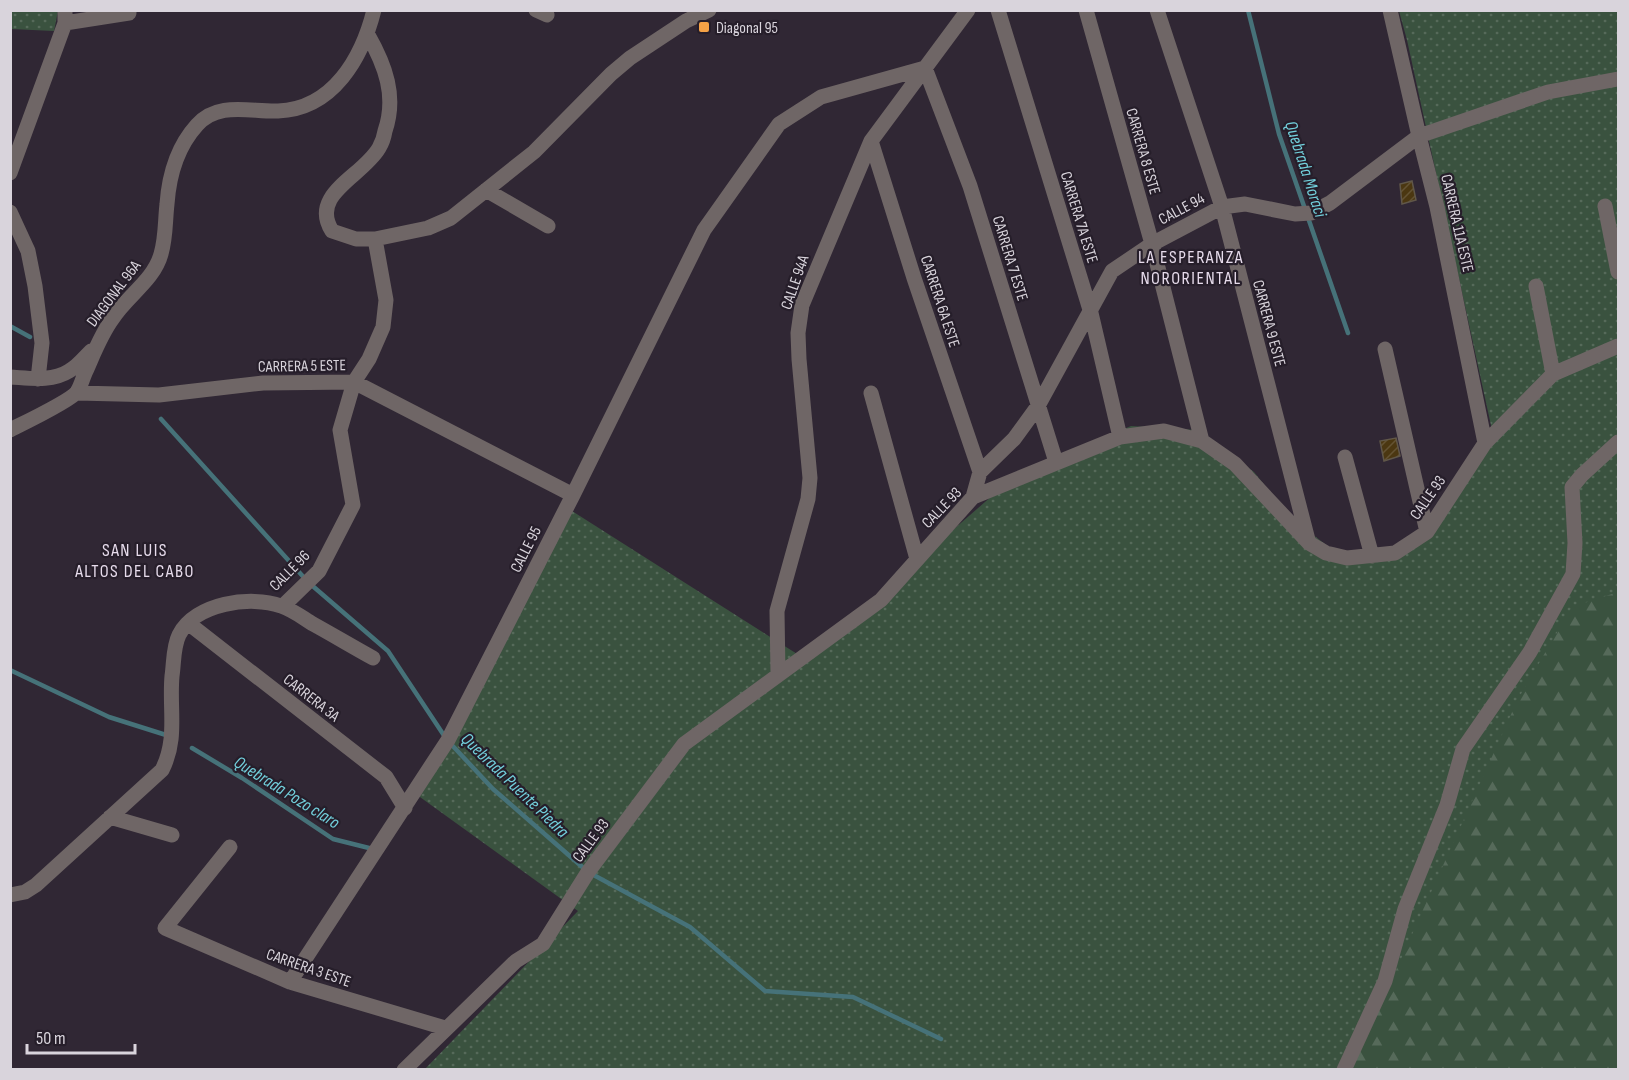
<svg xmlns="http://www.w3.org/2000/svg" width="1629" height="1080" viewBox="0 0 1629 1080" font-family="'Sofia Sans Condensed',sans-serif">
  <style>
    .grass { fill: url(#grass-dots) }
    .forest { fill: url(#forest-firs) }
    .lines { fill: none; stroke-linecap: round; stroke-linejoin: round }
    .stream { stroke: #467279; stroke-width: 4.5 }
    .building { fill: url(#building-hatch); stroke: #605749; stroke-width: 1.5 }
    .minor { stroke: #6f6666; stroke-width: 15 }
    .poi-dot { fill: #f5a246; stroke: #261e2a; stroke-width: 2 }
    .labels { text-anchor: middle; stroke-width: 4.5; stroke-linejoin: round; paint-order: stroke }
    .poi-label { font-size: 16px; fill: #d9d4dc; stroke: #261e2a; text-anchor: start }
    .street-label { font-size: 16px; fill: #d9d4dc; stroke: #261e2a }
    .water-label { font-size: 18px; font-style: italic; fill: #72cfdb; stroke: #261e2a }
    .neighbourhood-label { font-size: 18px; letter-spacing: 1.5px; fill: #e7dcec; stroke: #261e2a }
  </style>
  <defs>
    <pattern id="grass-dots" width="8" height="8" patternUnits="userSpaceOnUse" patternTransform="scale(1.5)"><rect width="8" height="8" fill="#3a523f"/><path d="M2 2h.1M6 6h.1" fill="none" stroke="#566a5a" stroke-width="1.8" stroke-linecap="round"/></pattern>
    <pattern id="forest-firs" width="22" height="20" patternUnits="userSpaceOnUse" patternTransform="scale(1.5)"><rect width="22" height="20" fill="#3a523f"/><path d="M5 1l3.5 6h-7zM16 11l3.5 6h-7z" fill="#566a5a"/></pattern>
    <pattern id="building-hatch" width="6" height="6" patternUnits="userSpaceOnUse" patternTransform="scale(1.5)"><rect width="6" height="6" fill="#4b3711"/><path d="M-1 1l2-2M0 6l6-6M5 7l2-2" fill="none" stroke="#645333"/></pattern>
  </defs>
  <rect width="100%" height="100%" fill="#302734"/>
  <path class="grass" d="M 11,11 L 58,11 L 54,31 L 11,29 Z
    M 1399,11 L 1618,11 L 1618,1069 L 425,1069 L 578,911 L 413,792 L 572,511 L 805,659 L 993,495 L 1072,451 L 1131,426 L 1197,430 L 1254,472 L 1291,518 L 1338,554 L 1393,555 L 1440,523 L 1492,430 L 1407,40 Z"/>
  <path class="forest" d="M 1618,592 L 1618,1069 L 1351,1070 L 1518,699 L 1572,607 Z"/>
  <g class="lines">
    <path class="stream" d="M 1248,10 L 1279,134 L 1348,333
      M 10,326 L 30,337
      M 161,419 L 308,582 L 388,651 L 445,737
      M 10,670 L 109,717 L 166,735
      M 450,743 L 493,789 L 588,872 L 690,927 L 765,991 L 853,997 L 941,1039
      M 192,748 L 242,778 L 333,839 L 373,849"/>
  </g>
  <path class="building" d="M 1412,181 L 1416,200 L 1402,204 L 1400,184 Z
    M 1396,438 L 1400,456 L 1384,461 L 1380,441 Z"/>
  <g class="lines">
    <path class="minor" d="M 536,10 L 547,15
      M 998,10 L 1091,313 L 1120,437
      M 1086,10 L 1152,244 L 1202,441
      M 1157,10 L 1222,207 L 1308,540
      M 1390,10 L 1419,136 L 1437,207 L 1485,443
      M 65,23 L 129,13
      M 368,35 C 385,65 397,96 385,131 C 384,137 382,143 379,148 C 362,177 309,194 332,231 L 356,239 L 375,239 L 428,228 L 451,218 L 534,152 L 611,74 L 630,58 L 686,21 L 709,10
      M 871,141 L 914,278 L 980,472
      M 10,173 L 65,23 L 65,10
      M 486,190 L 548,226
      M 1605,206 L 1618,272
      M 10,212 L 28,251 L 35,286 L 42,343 L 38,379
      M 1536,286 L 1553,374
      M 1385,349 L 1427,532
      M 10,377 C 29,378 52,382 69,371 C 77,367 84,358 91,351
      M 77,393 L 159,395 L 263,383 L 354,382 L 573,495
      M 871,393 L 917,559
      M 10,430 C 24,423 70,401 77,392 C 81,386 83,377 86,371 C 94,353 101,334 113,318 C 127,296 154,280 161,254 C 166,237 165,221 167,204 C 169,176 177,147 197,125 C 218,101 250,112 278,111 C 333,109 362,58 374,10
      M 1345,457 L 1372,556
      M 973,497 L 980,472 L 1014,439 L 1038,406 L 1112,271 L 1152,244 L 1222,207 L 1245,204 L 1295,214 L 1311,213 L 1330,203 L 1419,136 L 1548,92 L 1618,79
      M 283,606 L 319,571 L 353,505 L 340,430 L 354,382 L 369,359 L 383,327 L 386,300 L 375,239
      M 188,623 L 386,777 L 405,808
      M 778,674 L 777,611 L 808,499 L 810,478 L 799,359 L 798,333 L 802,305 L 871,141 L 968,10
      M 110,817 L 172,835
      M 230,847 L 165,928 L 290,982 L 445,1028
      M 10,895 L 25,892 L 36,885 L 162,770 C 178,739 169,709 172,676 C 174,663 173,647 179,635 C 195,603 251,595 281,606 C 293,610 303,618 313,624 C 333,635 353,647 373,658
      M 290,982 L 448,740 L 573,495 L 704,230 L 779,124 L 821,97 L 925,68 L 970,186 L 1056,462
      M 404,1070 L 516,961 L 543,944 L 588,872 L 684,744 L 881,600 L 973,497 L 1120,437 L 1164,431 L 1202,441 L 1235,464 L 1309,543 L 1326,553 L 1347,558 L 1395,553 L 1427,532 L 1485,443 L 1553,374 L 1618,346
      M 1344,1070 L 1385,981 L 1405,909 L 1447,805 L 1463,749 L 1530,652 L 1573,574 L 1575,543 L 1572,487 L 1582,475 L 1618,442"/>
  </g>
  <rect class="poi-dot" x="698" y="21" width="12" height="12" rx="3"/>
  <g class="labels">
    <g class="poi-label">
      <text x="716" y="33">Diagonal 95</text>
    </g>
    <g class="street-label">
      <text transform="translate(1144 151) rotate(74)" y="6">CARRERA 8 ESTE</text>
      <text transform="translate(1181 208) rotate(-28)" y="6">CALLE 94</text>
      <text transform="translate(1080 217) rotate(73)" y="6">CARRERA 7A ESTE</text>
      <text transform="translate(1458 223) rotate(77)" y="6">CARRERA 11A ESTE</text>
      <text transform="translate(1011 258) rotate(73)" y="6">CARRERA 7 ESTE</text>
      <text transform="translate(794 282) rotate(-71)" y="6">CALLE 94A</text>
      <text transform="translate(113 293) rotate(-53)" y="6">DIAGONAL 96A</text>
      <text transform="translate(941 301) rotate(72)" y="6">CARRERA 6A ESTE</text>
      <text transform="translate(1270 323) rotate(75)" y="6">CARRERA 9 ESTE</text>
      <text transform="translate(302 365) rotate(-1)" y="6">CARRERA 5 ESTE</text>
      <text transform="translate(1427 497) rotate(-55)" y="6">CALLE 93</text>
      <text transform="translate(941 507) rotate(-46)" y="6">CALLE 93</text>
      <text transform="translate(525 549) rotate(-63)" y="6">CALLE 95</text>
      <text transform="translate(289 570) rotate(-45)" y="6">CALLE 96</text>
      <text transform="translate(312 697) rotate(38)" y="6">CARRERA 3A</text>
      <text transform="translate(590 840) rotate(-53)" y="6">CALLE 93</text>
      <text transform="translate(309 967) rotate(19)" y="6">CARRERA 3 ESTE</text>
    </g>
    <g class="water-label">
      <text transform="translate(1306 169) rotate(72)" y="6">Quebrada Moraci</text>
      <text transform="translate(515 785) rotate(44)" y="6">Quebrada Puente Piedra</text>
      <text transform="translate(287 792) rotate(32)" y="6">Quebrada Pozo claro</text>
    </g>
    <g class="neighbourhood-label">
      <text x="1191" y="263">LA ESPERANZA<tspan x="1191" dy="21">NORORIENTAL</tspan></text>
      <text x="135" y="556">SAN LUIS<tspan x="135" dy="21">ALTOS DEL CABO</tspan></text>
    </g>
  </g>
  <rect width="1629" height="1080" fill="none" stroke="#d9d4dc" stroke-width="24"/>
  <path d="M27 1044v9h108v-9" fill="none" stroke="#d9d4dc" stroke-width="3"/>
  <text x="36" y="1044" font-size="18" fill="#d9d4dc" stroke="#261e2a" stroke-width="4.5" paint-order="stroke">50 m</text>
</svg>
